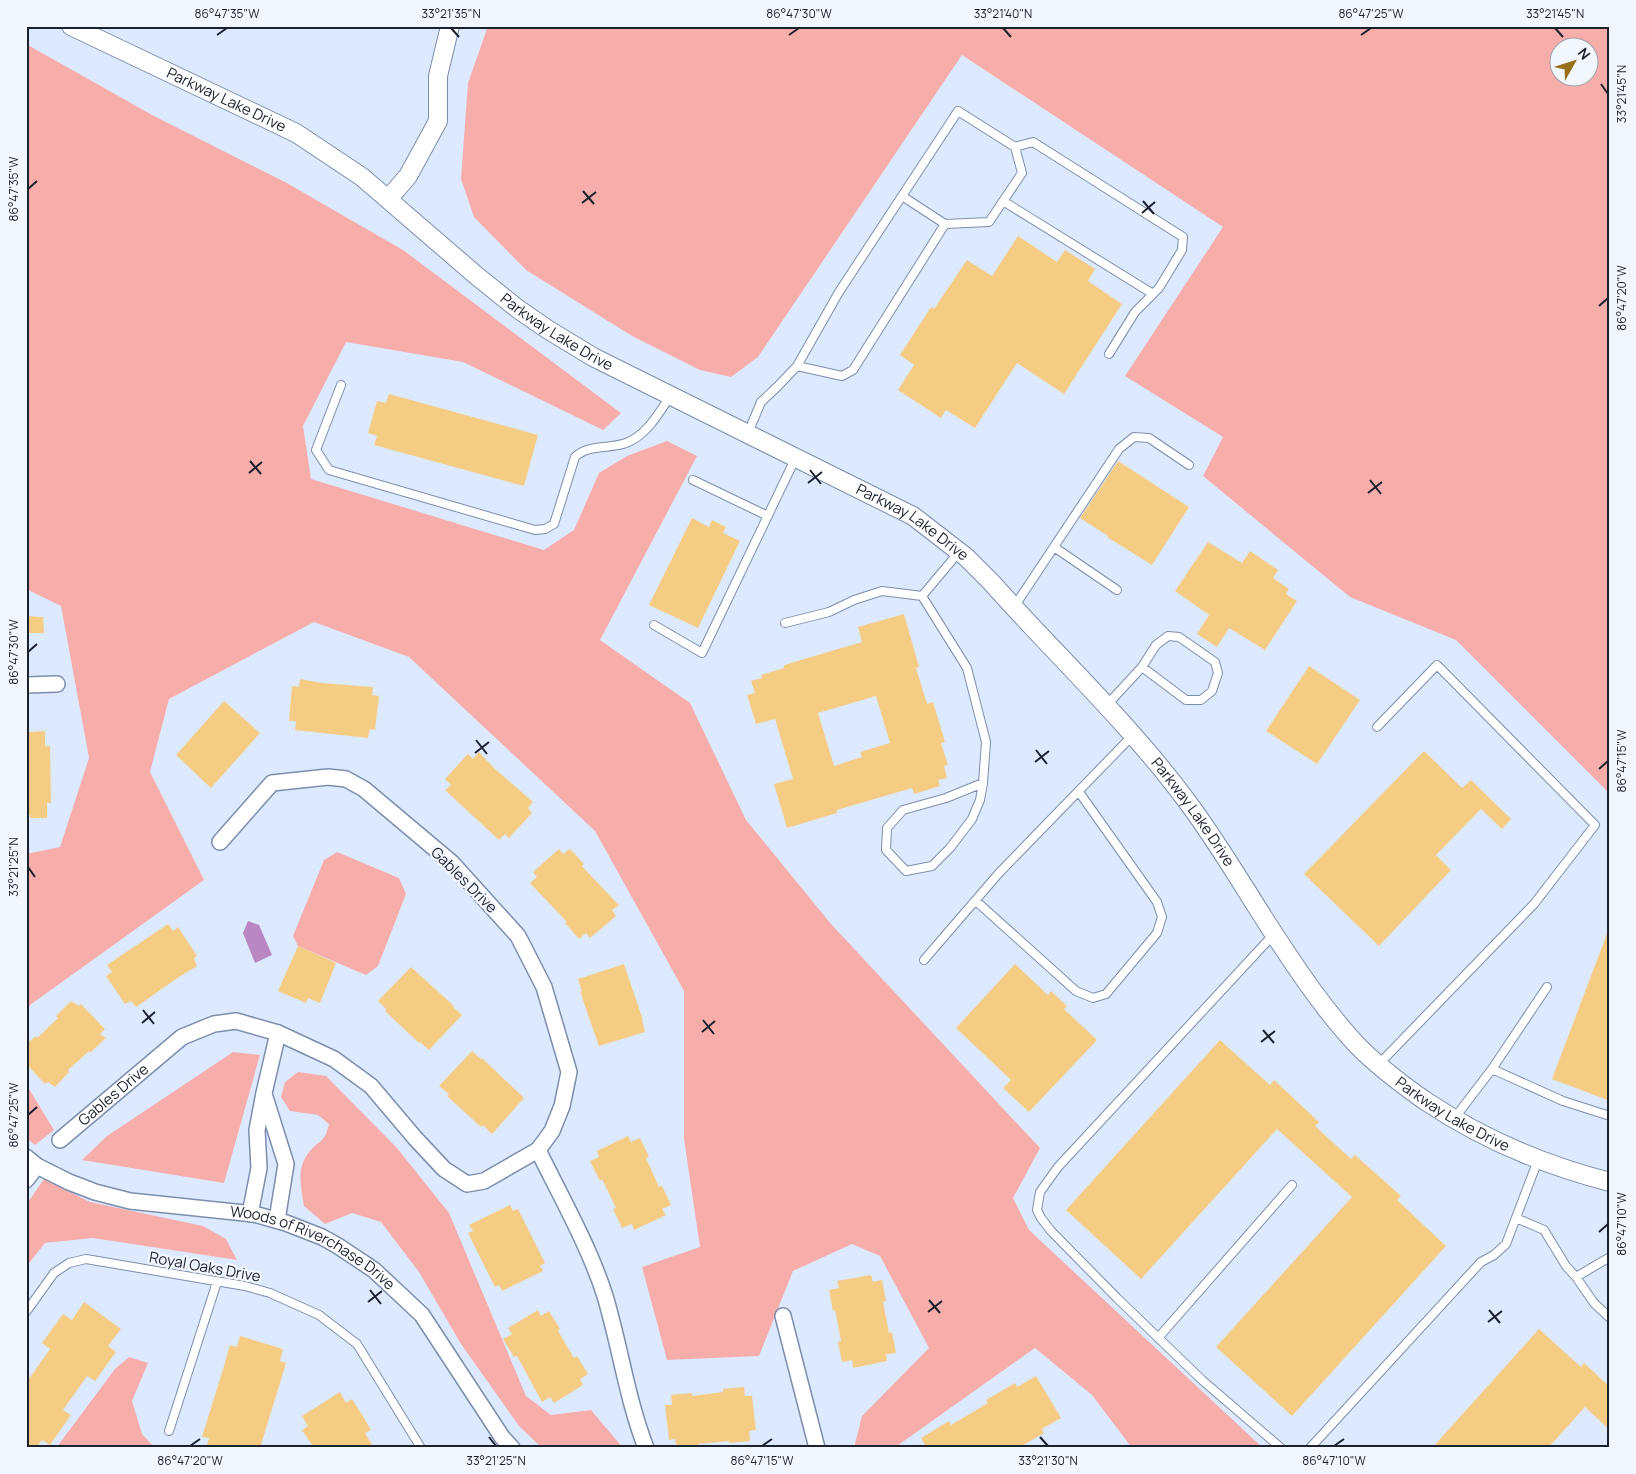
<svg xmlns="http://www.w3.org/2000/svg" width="1636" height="1474" viewBox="0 0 1636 1474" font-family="Manrope,sans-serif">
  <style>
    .green { fill: #f7aeab; fill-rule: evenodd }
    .water { fill: #b987c2 }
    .building { fill: #f4cc84; fill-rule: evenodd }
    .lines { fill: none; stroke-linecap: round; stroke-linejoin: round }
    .service-casing { stroke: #7c8ead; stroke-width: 10 }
    .minor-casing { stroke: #7c8ead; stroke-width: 18 }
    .tertiary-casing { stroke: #7c8ead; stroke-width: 20 }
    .service { stroke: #fff; stroke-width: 8 }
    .minor { stroke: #fff; stroke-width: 15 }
    .tertiary { stroke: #fff; stroke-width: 18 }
    .ticks { fill: none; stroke: #1b222e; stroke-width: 2 }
    .labels { text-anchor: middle; stroke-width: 4.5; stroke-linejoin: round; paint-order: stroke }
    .street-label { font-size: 15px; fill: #1b222e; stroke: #f2f6fd }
    .neatline { fill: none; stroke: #1b222e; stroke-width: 2 }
    .ticks-label { font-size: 12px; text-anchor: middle; fill: #1b222e }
  </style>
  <rect width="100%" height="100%" fill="#dde9fe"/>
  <path class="green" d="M 488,26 L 1610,26 L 1610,794 L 1456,640 L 1350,597 L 1203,476 L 1223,437 L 1125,376 L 1223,227 L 962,55 L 758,357 L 731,377 L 700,370 L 632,336 L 526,270 L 474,217 L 461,179 L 468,83 ZM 1558,48 L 1588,48 L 1588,78 L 1558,78 Z
    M 26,44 L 154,116 L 285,182 L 403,250 L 621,413 L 603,430 L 463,362 L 346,342 L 303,426 L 311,479 L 544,550 L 574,530 L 599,473 L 627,456 L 667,441 L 697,456 L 600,640 L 690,703 L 746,820 L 831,924 L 1040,1148 L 1013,1198 L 1029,1230 L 1263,1448 L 1132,1448 L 1092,1395 L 1035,1348 L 894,1448 L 854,1448 L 862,1416 L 929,1348 L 880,1256 L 852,1244 L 793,1271 L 759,1356 L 667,1360 L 642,1267 L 700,1247 L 684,1139 L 684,991 L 595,831 L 409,657 L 314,622 L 169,699 L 150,772 L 204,880 L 30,1005 L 26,1015 L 26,854 L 60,847 L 89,758 L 61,606 L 26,589 Z
    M 337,852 L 399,878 L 406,894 L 378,966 L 366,975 L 298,946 L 293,936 L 324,860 Z
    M 233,1052 L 260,1055 L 224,1183 L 82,1160 L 107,1136 Z
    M 298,1072 L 326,1076 L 397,1148 L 449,1213 L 526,1396 L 551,1415 L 591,1410 L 623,1448 L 542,1448 L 519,1426 L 461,1344 L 419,1272 L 381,1222 L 352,1213 L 325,1224 L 304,1206 C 301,1188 296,1168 309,1152 C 320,1139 324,1144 329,1124 L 318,1115 L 290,1111 L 281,1097 L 285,1082 Z
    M 26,1084 L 54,1130 L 35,1145 L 26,1138 Z
    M 44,1179 L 90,1202 L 203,1226 L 226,1239 L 237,1260 L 93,1238 L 45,1243 L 26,1267 L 26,1205 Z
    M 129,1357 L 148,1363 L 132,1401 L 142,1434 L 155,1448 L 56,1448 L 115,1369 Z"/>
  <path class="water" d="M 248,921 L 259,925 L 272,955 L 255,963 L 243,933 Z"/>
  <path class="building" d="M 1018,236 L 1057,262 L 1065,250 L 1095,269 L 1088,281 L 1122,304 L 1064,394 L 1017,363 L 975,428 L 946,410 L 941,418 L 898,390 L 914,365 L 900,355 L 931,307 L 934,309 L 967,260 L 992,276 Z
    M 389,394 L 538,435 L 524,486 L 374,445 L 377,436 L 368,433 L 377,401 L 386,403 Z
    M 1118,461 L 1189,507 L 1152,565 L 1107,537 L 1108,536 L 1080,518 Z
    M 692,518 L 709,527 L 712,520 L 726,527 L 723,533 L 740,541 L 698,628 L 649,605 Z
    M 1208,542 L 1242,563 L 1250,551 L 1278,570 L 1273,578 L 1289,589 L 1286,594 L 1297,601 L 1265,650 L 1229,628 L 1217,647 L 1197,634 L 1209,615 L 1175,591 Z
    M 904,614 L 919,667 L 916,668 L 927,704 L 933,702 L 945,742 L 941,743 L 948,765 L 944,766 L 947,778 L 938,780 L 940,786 L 914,794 L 912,788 L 837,810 L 837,813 L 787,828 L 774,784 L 793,779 L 775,719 L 756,724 L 747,695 L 755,693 L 751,681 L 762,678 L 761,675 L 784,668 L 784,665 L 862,642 L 858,627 ZM 876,696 L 890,743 L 860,752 L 862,757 L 834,766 L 818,713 Z
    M 26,616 L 43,617 L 44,633 L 26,633 Z
    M 1309,666 L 1360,700 L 1317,764 L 1266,731 Z
    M 300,679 L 322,683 L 373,687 L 372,695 L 379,696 L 375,730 L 370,729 L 368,738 L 295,730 L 296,721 L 289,721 L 292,686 L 299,687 Z
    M 224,701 L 260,733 L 211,788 L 176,755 Z
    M 45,731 L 45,746 L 50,746 L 51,803 L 47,803 L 47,818 L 30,818 L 30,815 L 26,815 L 26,735 L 28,735 L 28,732 Z
    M 1424,751 L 1462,788 L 1471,780 L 1511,819 L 1502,829 L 1481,809 L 1436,855 L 1451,870 L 1379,946 L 1304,874 Z
    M 479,752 L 494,768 L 533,802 L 528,808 L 532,813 L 509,838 L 505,834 L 499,840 L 445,790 L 451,785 L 445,779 L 468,754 L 473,759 Z
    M 559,849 L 563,854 L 570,849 L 584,864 L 582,866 L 593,878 L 619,905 L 612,910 L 616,916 L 590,938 L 586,933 L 579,939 L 565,923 L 567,922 L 530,883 L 537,877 L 533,872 Z
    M 168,924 L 173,931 L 178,927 L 197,956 L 194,958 L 197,966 L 179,977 L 136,1007 L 131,1001 L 125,1004 L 106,976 L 112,972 L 107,965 Z
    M 1608,931 L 1610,931 L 1610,1101 L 1552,1079 Z
    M 298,946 L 336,963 L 320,1003 L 308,998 L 306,1003 L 278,991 Z
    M 624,964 L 643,1020 L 642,1020 L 645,1032 L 599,1046 L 587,1012 L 580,991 L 582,991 L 578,979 Z
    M 1015,964 L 1048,995 L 1051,991 L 1067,1006 L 1064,1009 L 1097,1040 L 1029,1112 L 1003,1088 L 1011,1080 L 956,1028 Z
    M 411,967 L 454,1006 L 453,1007 L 462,1015 L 429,1050 L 420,1042 L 419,1043 L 385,1011 L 387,1010 L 378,1001 Z
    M 71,1001 L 79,1006 L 81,1004 L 105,1029 L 100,1034 L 106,1038 L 90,1053 L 89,1051 L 68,1070 L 69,1072 L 55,1087 L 48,1082 L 45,1084 L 26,1064 L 26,1044 L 36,1036 L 37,1038 L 58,1018 L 56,1016 Z
    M 1220,1040 L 1270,1085 L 1274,1080 L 1319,1122 L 1315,1126 L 1351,1159 L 1355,1155 L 1401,1196 L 1397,1200 L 1446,1246 L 1292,1416 L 1216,1347 L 1352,1197 L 1277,1129 L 1141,1279 L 1066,1210 Z
    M 472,1051 L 481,1059 L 482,1058 L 524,1098 L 492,1134 L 483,1125 L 481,1127 L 447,1096 L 449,1094 L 439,1086 Z
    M 628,1136 L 631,1142 L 640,1138 L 649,1157 L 646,1158 L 659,1187 L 662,1186 L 671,1205 L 662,1209 L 666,1215 L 634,1230 L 632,1224 L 622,1228 L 613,1209 L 616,1208 L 602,1179 L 600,1181 L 590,1161 L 599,1157 L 597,1151 Z
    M 510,1205 L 513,1211 L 518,1209 L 545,1263 L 540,1266 L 543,1271 L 502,1291 L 499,1285 L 495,1287 L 468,1233 L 473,1231 L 469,1225 Z
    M 871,1275 L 873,1282 L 882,1280 L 886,1301 L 883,1302 L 889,1333 L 892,1332 L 896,1353 L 886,1354 L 887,1361 L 853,1368 L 852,1360 L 842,1362 L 838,1342 L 841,1341 L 835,1310 L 833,1311 L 829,1290 L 839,1288 L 837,1281 Z
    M 84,1302 L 121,1329 L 108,1346 L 116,1352 L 95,1381 L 87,1376 L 63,1410 L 71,1415 L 50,1445 L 42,1440 L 36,1448 L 26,1448 L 26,1383 L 50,1349 L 42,1343 L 63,1314 L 72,1320 Z
    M 538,1310 L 541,1316 L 549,1311 L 560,1329 L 558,1331 L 574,1358 L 577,1356 L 588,1374 L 580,1379 L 583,1385 L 554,1403 L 550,1397 L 542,1402 L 517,1356 L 514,1357 L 503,1339 L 512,1334 L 508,1328 Z
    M 1539,1329 L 1581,1367 L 1584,1363 L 1610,1387 L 1610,1430 L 1585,1407 L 1548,1448 L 1432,1448 Z
    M 240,1336 L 283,1349 L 280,1361 L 286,1363 L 280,1383 L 260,1448 L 206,1448 L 209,1438 L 202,1437 L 224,1366 L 230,1345 L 237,1347 Z
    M 1036,1376 L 1061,1418 L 1042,1429 L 1044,1433 L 1018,1448 L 927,1448 L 921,1438 L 949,1421 L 951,1425 L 988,1403 L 986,1400 L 1015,1383 L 1017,1387 Z
    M 744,1387 L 745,1396 L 752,1396 L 756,1430 L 749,1431 L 750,1441 L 729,1443 L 729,1441 L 698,1444 L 698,1447 L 677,1448 L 675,1439 L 669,1440 L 665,1405 L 672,1405 L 671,1395 L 692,1393 L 692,1396 L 723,1392 L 723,1389 Z
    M 340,1392 L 346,1403 L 352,1399 L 364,1418 L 371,1430 L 365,1433 L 374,1448 L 314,1448 L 302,1430 L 308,1426 L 302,1416 Z"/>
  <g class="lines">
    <defs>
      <path id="service" d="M 902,196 L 958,111 L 1015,147 L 1033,142 L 1183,237 L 1182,250 L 1159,288 L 1135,312 L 1109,354
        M 1003,201 L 1153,294
        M 945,224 L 989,222 L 1022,173 L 1015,147
        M 341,385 L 316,450 L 329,470 L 535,530 L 545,529 L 554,524 L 575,457 C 588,444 610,449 626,443 C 647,435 659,413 671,395
        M 748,433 L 761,402 L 778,386 L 797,366 L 839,292 L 902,196 L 945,224 L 853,370 L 842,376 L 797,366
        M 693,480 L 768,516
        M 1054,547 L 1117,590
        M 959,552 L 922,596 L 967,668 L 986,742 L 983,783 L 980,800 L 972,819 L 950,848 L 932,866 L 906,871 L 886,850 L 887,828 L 903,810 L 946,798 L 983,783
        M 1014,607 L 1119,449 L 1134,437 L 1149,438 L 1189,465
        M 785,623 L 829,612 L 854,600 L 882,591 L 922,596
        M 654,625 L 702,653 L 796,457
        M 1106,706 L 1142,667 L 1156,645 L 1168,636 L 1179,637 L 1215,662 L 1218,673 L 1212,691 L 1201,700 L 1186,700 L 1142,667
        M 1377,727 L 1437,665 L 1595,825 L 1534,904 L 1378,1065
        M 976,901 L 1076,991 L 1093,998 L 1106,994 L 1157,933 L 1162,917 L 1157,902 L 1079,792
        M 1274,934 L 1058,1167 L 1040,1192 L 1037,1210 L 1041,1218 L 1051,1231 L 1117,1298 L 1202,1380 L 1281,1448
        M 924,960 L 999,873 L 1133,735
        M 1492,1069 L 1563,1101 L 1610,1116
        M 1453,1120 L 1492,1069 L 1547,987
        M 1516,1218 L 1544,1230 L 1566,1266 L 1576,1277 L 1610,1257
        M 1576,1277 L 1594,1303 L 1610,1318
        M 26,1312 L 54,1273 L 69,1263 L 86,1259 L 245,1286 L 270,1293 L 319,1315 L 357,1344 L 421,1448
        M 1158,1338 L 1292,1185
        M 169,1431 L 217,1282
        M 1310,1448 L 1481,1262 L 1494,1255 L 1506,1244 L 1538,1160"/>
      <g id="minor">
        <path d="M 26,685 L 57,684"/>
        <path d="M 265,1097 L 286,1164 L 277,1220"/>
        <path id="s1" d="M 60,1140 L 182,1037 L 214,1024 L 236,1021 L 278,1033 L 334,1059 L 371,1086 L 415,1138 L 444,1169 L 467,1184 L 484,1181 L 538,1150 L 552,1131 L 562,1106 L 569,1072 L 544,987 L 518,936 L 452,863 L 364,789 L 346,779 L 328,777 L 272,783 L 220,842"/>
        <path d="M 538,1150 C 560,1195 590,1248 605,1296 C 620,1346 627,1399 646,1448"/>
        <path id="s2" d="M 26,1157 L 37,1166 L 69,1182 L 95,1192 L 130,1201 L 254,1214 L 286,1223 L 322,1237 L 338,1246 L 374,1270 L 422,1315 L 502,1437 L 512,1448"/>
        <path d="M 26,1180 L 37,1166"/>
        <path d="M 250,1214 L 259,1168 L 257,1130 L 264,1093 L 278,1033"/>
        <path d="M 783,1316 L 817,1448"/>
      </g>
      <g id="tertiary">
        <path id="s3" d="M 71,26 L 296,133 L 362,177 L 478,277 L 518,309 L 547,329 L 593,357 L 913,516 L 966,557 L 991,582 C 1056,655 1128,722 1186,800 C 1223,849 1252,902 1286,952 C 1307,984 1330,1016 1356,1044 C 1376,1065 1400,1083 1424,1100 C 1482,1139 1543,1165 1610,1182"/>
        <path d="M 389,198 L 408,176 L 438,121 L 438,76 L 450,26"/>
      </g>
    </defs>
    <use href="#service" class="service-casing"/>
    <use href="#minor" class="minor-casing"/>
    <use href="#tertiary" class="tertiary-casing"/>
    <use href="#service" class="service"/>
    <use href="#minor" class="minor"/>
    <use href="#tertiary" class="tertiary"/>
  </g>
  <path class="ticks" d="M 451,28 L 459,37M 1003,28 L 1011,37M 1555,28 L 1563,37M 217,35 L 227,28M 789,35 L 799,28M 1361,35 L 1371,28M 1601,84 L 1608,94M 28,189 L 37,181M 583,191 L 594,204M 1143,201 L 1154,214M 582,203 L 596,192M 1142,213 L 1155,202M 1599,306 L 1608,298M 250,461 L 261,474M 810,470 L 821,484M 249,473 L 262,462M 1370,480 L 1381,494M 808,483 L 822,472M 1368,493 L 1382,482M 28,652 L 37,644M 476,740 L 487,754M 1036,750 L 1047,764M 475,753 L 489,742M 1035,762 L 1049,751M 1599,769 L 1608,761M 28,867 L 35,877M 143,1010 L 154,1024M 703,1020 L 714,1034M 142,1023 L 155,1012M 1263,1030 L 1274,1043M 702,1032 L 715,1021M 1261,1042 L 1275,1031M 28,1115 L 37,1107M 1599,1232 L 1608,1224M 370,1290 L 381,1304M 929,1300 L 940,1313M 368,1302 L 382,1291M 1489,1310 L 1500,1323M 928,1312 L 942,1301M 1488,1322 L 1502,1311M 489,1437 L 496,1446M 1040,1437 L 1048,1446M 190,1446 L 200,1439M 762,1446 L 772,1439M 1334,1446 L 1344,1439"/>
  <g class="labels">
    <g class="street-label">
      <text dy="5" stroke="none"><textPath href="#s3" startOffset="172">Parkway Lake Drive</textPath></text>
      <text dy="5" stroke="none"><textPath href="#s3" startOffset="578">Parkway Lake Drive</textPath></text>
      <text dy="5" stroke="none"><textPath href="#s3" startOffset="982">Parkway Lake Drive</textPath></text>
      <text dy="5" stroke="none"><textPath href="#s3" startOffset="1388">Parkway Lake Drive</textPath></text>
      <text transform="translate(464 880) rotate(45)" y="5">Gables Drive</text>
      <text dy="5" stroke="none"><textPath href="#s1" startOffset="70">Gables Drive</textPath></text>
      <text dy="5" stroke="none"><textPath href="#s3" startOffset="1792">Parkway Lake Drive</textPath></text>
      <text dy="5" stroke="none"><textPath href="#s2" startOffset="306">Woods of Riverchase Drive</textPath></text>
      <text transform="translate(205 1267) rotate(10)" y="5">Royal Oaks Drive</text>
    </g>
  </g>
  <rect width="1636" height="1474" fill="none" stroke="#f2f6fd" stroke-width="55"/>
  <g transform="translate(1574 62) rotate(51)"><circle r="24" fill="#f2f6fd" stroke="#9ca1aa"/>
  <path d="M0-4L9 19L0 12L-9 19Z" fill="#97701b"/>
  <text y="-8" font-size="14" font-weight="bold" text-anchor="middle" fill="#1b222e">N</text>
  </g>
  <rect x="28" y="28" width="1580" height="1418" class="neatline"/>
  <g class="ticks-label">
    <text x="227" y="18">86°47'35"W</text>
    <text x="451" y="18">33°21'35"N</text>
    <text x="799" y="18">86°47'30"W</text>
    <text x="1003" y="18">33°21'40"N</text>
    <text x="1371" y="18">86°47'25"W</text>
    <text x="1555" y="18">33°21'45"N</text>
    <text transform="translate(1622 94) rotate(-90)" y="4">33°21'45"N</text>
    <text transform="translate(14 189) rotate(-90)" y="4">86°47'35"W</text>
    <text transform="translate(1622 298) rotate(-90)" y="4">86°47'20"W</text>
    <text transform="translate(14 652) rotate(-90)" y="4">86°47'30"W</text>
    <text transform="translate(1622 761) rotate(-90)" y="4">86°47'15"W</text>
    <text transform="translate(14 867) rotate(-90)" y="4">33°21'25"N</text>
    <text transform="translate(14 1115) rotate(-90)" y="4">86°47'25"W</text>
    <text transform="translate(1622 1224) rotate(-90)" y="4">86°47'10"W</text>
    <text x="190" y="1465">86°47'20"W</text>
    <text x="496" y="1465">33°21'25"N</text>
    <text x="762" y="1465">86°47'15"W</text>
    <text x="1048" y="1465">33°21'30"N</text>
    <text x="1334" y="1465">86°47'10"W</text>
  </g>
</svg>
